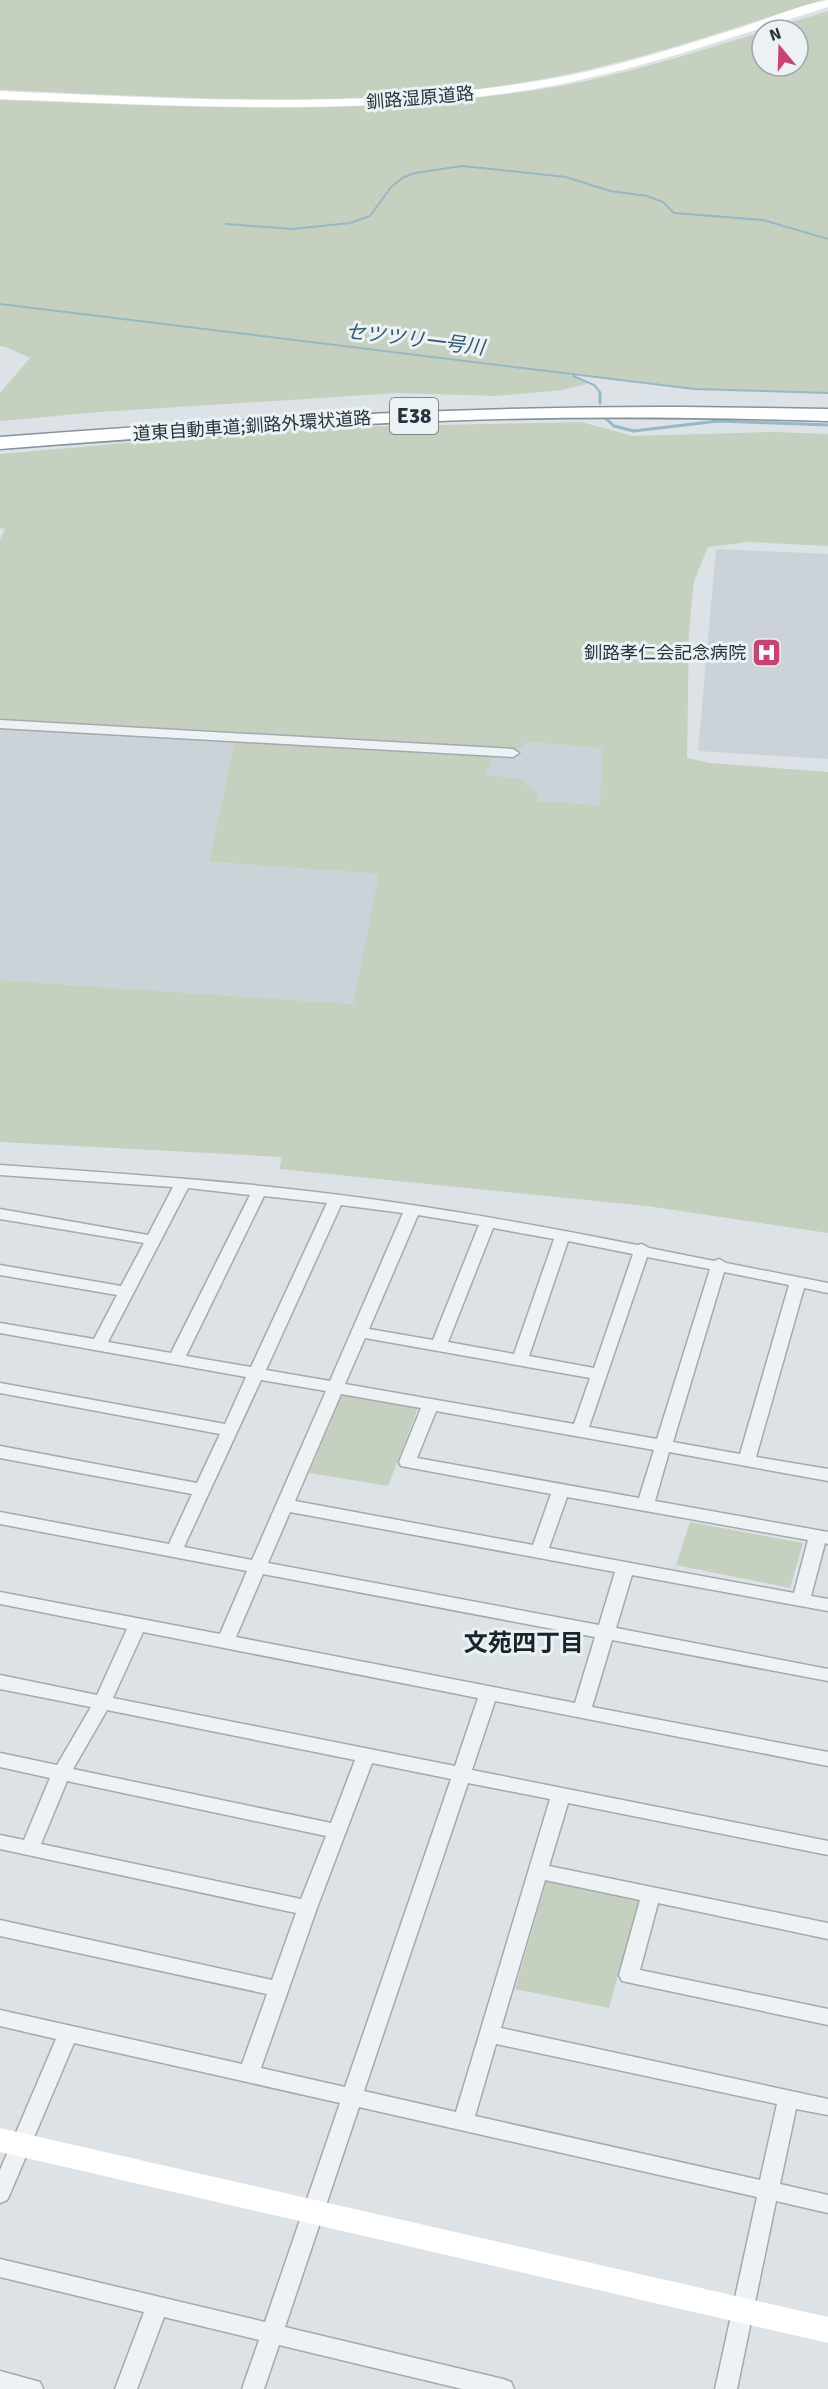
<svg xmlns="http://www.w3.org/2000/svg" width="828" height="2389" viewBox="0 0 828 2389" font-family="Signika,'Noto Sans JP',sans-serif">
  <style>
    .built { fill: #cbd2d8 }
    .green { fill: #c6d0be; fill-rule: evenodd }
    .lines { fill: none; stroke-linecap: round; stroke-linejoin: round }
    .stream-far1 { stroke: #97b8c7; stroke-width: 2 }
    .stream { stroke: #97b8c7; stroke-width: 3 }
    .street-casing { stroke: #a2aab0; stroke-width: 3 }
    .highway-casing { stroke: #84939d; stroke-width: 3 }
    .street { fill: #eff2f5; fill-rule: evenodd }
    .secondary { fill: #fff; fill-rule: evenodd }
    .highway { fill: #fff; fill-rule: evenodd }
    .labels { text-anchor: middle; stroke-width: 6; stroke-linejoin: round; paint-order: stroke }
    .far-street-label { font-size: 18px; fill: #26333d; stroke: #ecf1f4 }
    .far-poi-label { font-size: 18px; fill: #26333d; stroke: #ecf1f4; text-anchor: end }
    .far-water-label { font-size: 20px; font-style: italic; fill: #315970; stroke: #ecf1f4 }
    .shield { fill: #ecf1f4; stroke: #616c74; stroke-width: 1.5 }
    .shield-label { font-size: 21px; font-weight: bold; fill: #26333d }
    .neighbourhood-label { font-size: 24px; font-weight: bold; fill: #19242d; stroke: #ecf1f4 }
  </style>
  <rect width="100%" height="100%" fill="#dde2e6"/>
  <path class="built" d="M 716,549 L 828,554 L 828,759 L 698,751 Z
    M 0,730 L 236,743 L 209,862 L 380,874 L 353,1004 L 0,980 Z
    M 526,742 L 603,748 L 600,805 L 536,801 L 538,792 L 526,785 L 485,776 L 495,750 Z"/>
  <path class="green" d="M 0,0 L 822,0 C 730,29 638,62 543,79 C 363,112 181,97 0,90 Z
    M 828,11 L 828,393 L 694,389 L 565,373 L 587,384 L 562,390 L 496,396 L 398,393 L 100,412 L 0,421 L 0,393 L 30,358 L 6,347 L 0,346 L 0,100 C 178,106 352,117 529,91 C 609,80 686,55 762,32 L 762,66 L 798,66 L 798,30 L 767,30 Z
    M 581,422 L 633,436 L 774,432 L 828,434 L 828,546 L 749,542 L 708,547 L 694,581 L 689,632 L 687,758 L 710,763 L 828,772 L 828,1233 L 647,1206 L 279,1169 L 282,1157 L 0,1142 L 0,980 L 353,1004 L 379,874 L 209,862 L 235,743 L 0,730 L 0,540 L 5,529 L 0,528 L 0,454 L 298,428 ZM 526,742 L 602,748 L 600,805 L 537,801 L 538,792 L 526,785 L 523,779 L 485,775 L 496,750 L 520,749 Z
    M 342,1395 L 418,1408 L 388,1486 L 309,1473 Z
    M 690,1522 L 803,1543 L 790,1588 L 676,1565 Z
    M 547,1879 L 639,1898 L 609,2008 L 515,1989 Z"/>
  <g class="lines">
    <path class="stream-far1" d="M 226,224 L 292,229 L 350,223 L 370,216 L 391,187 L 404,177 L 415,173 L 462,166 L 566,177 L 610,191 L 647,196 L 663,202 L 674,213 L 763,220 L 828,239
      M 0,304 L 694,389 L 828,393
      M 573,376 L 594,385 L 600,392 L 600,396"/>
    <path class="stream" d="M 600,394 L 600,403
      M 602,415 L 614,426 L 634,431 L 718,421 L 828,425"/>
    <defs>
      <path id="street" d="M 0,720 L 513,749 L 519,753 L 513,757 L 0,728 Z
        M 0,1165 C 126,1174 252,1182 377,1200 C 464,1212 551,1228 637,1245 L 642,1244 L 649,1248 L 714,1261 L 719,1259 L 726,1263 L 828,1283 L 828,1293 L 804,1288 L 756,1457 L 828,1469 L 828,1481 L 669,1452 L 655,1501 L 828,1532 L 828,1544 L 825,1543 L 811,1596 L 828,1599 L 828,1611 L 632,1575 L 616,1628 L 828,1669 L 828,1681 L 612,1640 L 592,1707 L 828,1752 L 828,1766 L 495,1701 L 472,1770 L 828,1841 L 828,1855 L 568,1803 L 549,1866 L 828,1923 L 828,1939 L 658,1903 L 640,1970 L 828,2009 L 828,2025 L 622,1981 L 619,1975 L 640,1900 L 545,1880 L 501,2028 L 828,2099 L 828,2115 L 796,2109 L 780,2184 L 828,2195 L 828,2213 L 776,2201 L 737,2389 L 715,2389 L 757,2197 L 359,2107 L 285,2327 L 503,2379 L 511,2382 L 514,2389 L 462,2389 L 279,2345 L 264,2389 L 242,2389 L 259,2340 L 164,2317 L 137,2389 L 115,2389 L 144,2312 L 0,2277 L 0,2259 L 265,2322 L 340,2103 L 74,2043 L 10,2194 L 7,2200 L 0,2203 L 0,2170 L 56,2039 L 0,2026 L 0,2010 L 242,2064 L 267,1994 L 0,1936 L 0,1920 L 272,1980 L 296,1913 L 0,1849 L 0,1835 L 24,1840 L 50,1778 L 0,1767 L 0,1753 L 57,1765 L 91,1707 L 0,1689 L 0,1675 L 97,1695 L 127,1629 L 0,1604 L 0,1592 L 220,1634 L 247,1571 L 0,1524 L 0,1512 L 169,1544 L 192,1494 L 0,1458 L 0,1446 L 197,1483 L 220,1434 L 0,1393 L 0,1383 L 225,1424 L 246,1377 L 0,1333 L 0,1323 L 94,1339 L 117,1295 L 0,1275 L 0,1265 L 121,1286 L 144,1243 L 0,1219 L 0,1209 L 148,1235 L 173,1187 L 0,1175 ZM 188,1188 L 250,1195 L 171,1353 L 108,1342 ZM 264,1196 L 327,1203 L 251,1367 L 186,1356 ZM 341,1205 L 403,1213 L 330,1381 L 266,1370 ZM 418,1215 L 479,1225 L 433,1340 L 369,1329 ZM 493,1228 L 554,1239 L 514,1354 L 448,1342 ZM 568,1241 L 633,1254 L 594,1368 L 529,1356 ZM 647,1257 L 710,1269 L 657,1439 L 589,1427 ZM 724,1272 L 789,1285 L 740,1454 L 673,1442 ZM 365,1338 L 590,1378 L 574,1424 L 345,1384 ZM 261,1380 L 326,1391 L 252,1560 L 184,1547 ZM 341,1394 L 421,1408 L 399,1462 L 401,1466 L 551,1494 L 533,1545 L 295,1501 ZM 436,1411 L 654,1450 L 639,1498 L 417,1458 ZM 567,1497 L 808,1540 L 794,1593 L 549,1548 ZM 290,1512 L 615,1572 L 599,1625 L 268,1563 ZM 263,1574 L 595,1637 L 575,1703 L 236,1637 ZM 143,1632 L 478,1698 L 455,1766 L 113,1698 ZM 107,1710 L 355,1760 L 331,1823 L 73,1769 ZM 372,1763 L 451,1779 L 345,2087 L 261,2068 L 317,1908 ZM 67,1781 L 326,1836 L 301,1899 L 41,1844 ZM 468,1783 L 550,1799 L 456,2112 L 364,2091 ZM 496,2044 L 777,2104 L 760,2180 L 475,2116 Z
        M 0,2371 L 40,2382 L 43,2389 L 0,2389 Z"/>
      <path id="highway" d="M 682,407 L 828,409 L 828,421 C 698,417 568,416 438,421 C 292,426 146,438 0,449 L 0,437 C 227,420 454,406 682,407 Z"/>
    </defs>
    <use href="#street" class="street-casing"/>
    <use href="#highway" class="highway-casing"/>
    <use href="#street" class="street"/>
    <path class="secondary" d="M 828,0 L 828,7 C 731,37 635,72 535,89 C 358,117 178,106 0,99 L 0,91 C 190,99 383,112 571,75 C 630,63 688,44 746,26 C 772,17 800,5 828,0 Z
      M 0,2128 L 828,2317 L 828,2343 L 0,2152 Z"/>
    <use href="#highway" class="highway"/>
  </g>
  <defs>
    <symbol id="hospital-square" viewBox="-11 -11 22 22"><rect x="-9" y="-9" width="18" height="18" rx="4" fill="#cc4171" stroke="#ecf1f4"/><path d="M-5-5h3v3.5h4V-5h3V5h-3V1.5h-4V5h-3Z" fill="#fff"/></symbol>
  </defs>
  <g fill-rule="evenodd">
    <use href="#hospital-square" x="750" y="636" width="33" height="33"/>
  </g>
  <g class="labels">
    <g class="far-street-label">
      <text transform="translate(420 98) rotate(-5)" y="6">釧路湿原道路</text>
      <text transform="translate(252 426) rotate(-4)" y="6">道東自動車道;釧路外環状道路</text>
    </g>
    <g class="far-poi-label">
      <text x="746" y="659">釧路孝仁会記念病院</text>
    </g>
    <g class="far-water-label">
      <text transform="translate(415 339) rotate(7)" y="7">セツツリ一号川</text>
    </g>
    <rect class="shield" x="390" y="398" width="48" height="36" rx="4.5"/>
    <g class="shield-label">
      <text x="414" y="423">E38</text>
    </g>
    <g class="neighbourhood-label">
      <text x="524" y="1651">文苑四丁目</text>
    </g>
  </g>
  <g transform="translate(780 48) rotate(341)"><circle r="28" fill="#ecf1f4" stroke="#9da5ab" stroke-width="1.5"/>
  <path d="M0-4.5L10 22L0 15L-10 22Z" fill="#cc4171"/>
  <text y="-9" font-size="16" font-weight="bold" text-anchor="middle" fill="#26333d">N</text>
  </g>
</svg>
